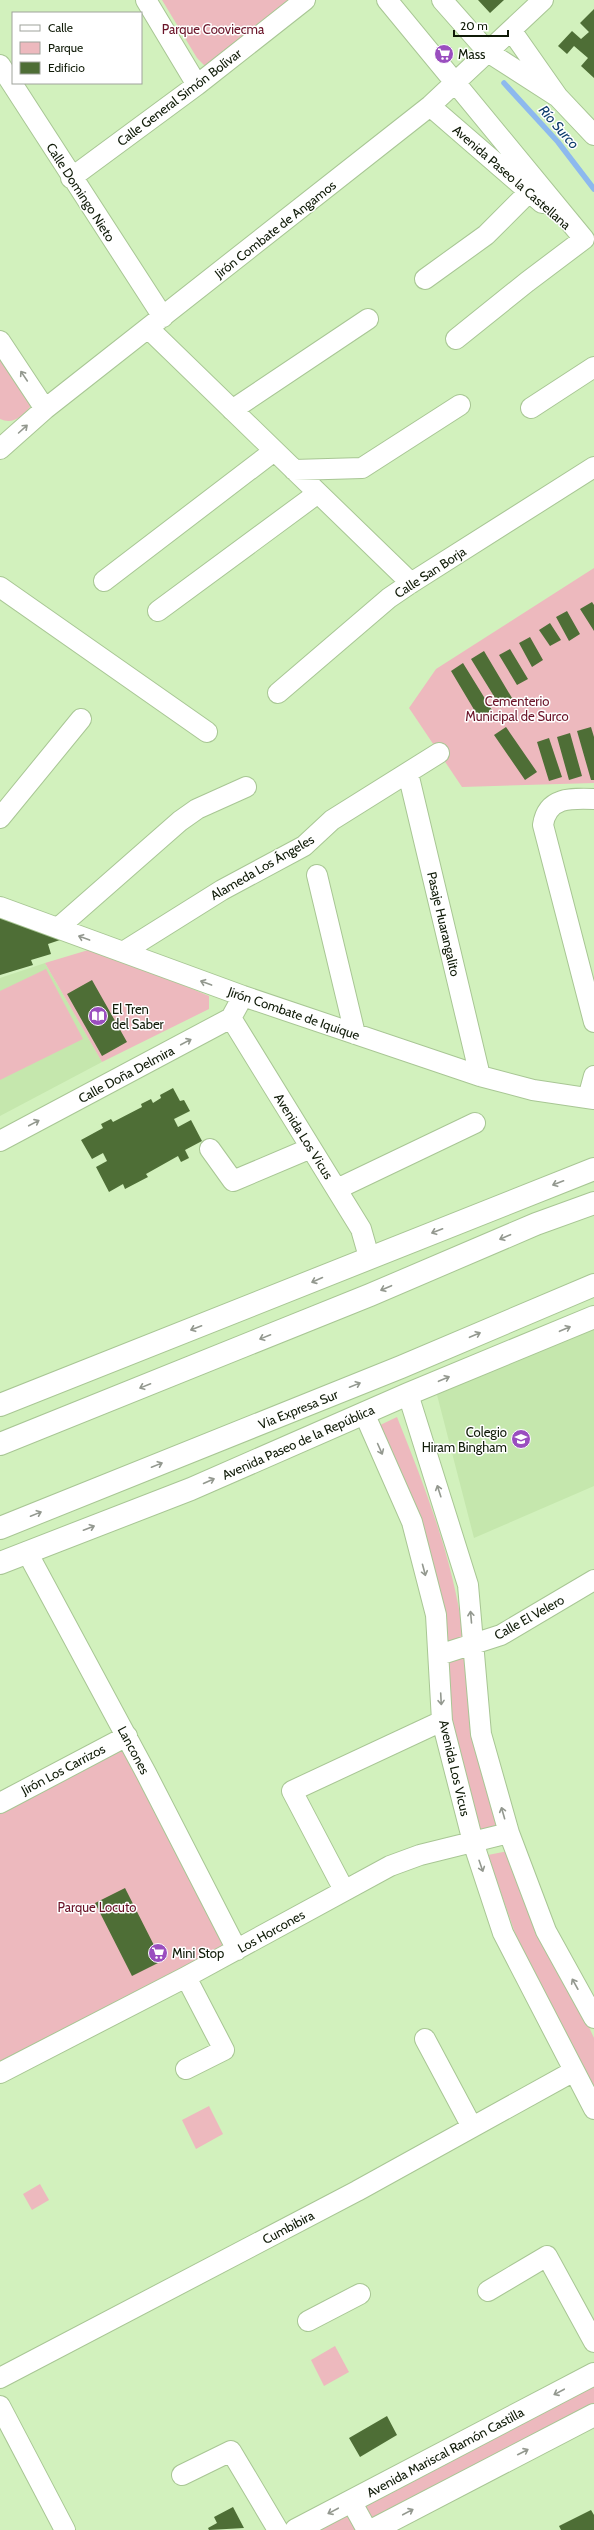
<svg xmlns="http://www.w3.org/2000/svg" width="594" height="2530" viewBox="0 0 594 2530" font-family="Cabin,sans-serif">
  <style>
    .built { fill: #c5e7ad }
    .green { fill: #edb9be }
    .lines { fill: none; stroke-linecap: round; stroke-linejoin: round }
    .stream { stroke: #8db9ee; stroke-width: 5.5 }
    .building { fill: #4e6e36 }
    .minor-casing { stroke: #a8c694; stroke-width: 22 }
    .major-casing { stroke: #a8c694; stroke-width: 24 }
    .highway-casing { stroke: #a8c694; stroke-width: 24 }
    .minor { stroke: #fff; stroke-width: 20 }
    .major { stroke: #fff; stroke-width: 22 }
    .highway { stroke: #fff; stroke-width: 22 }
    .oneway { stroke: #93988f }
    .labels { text-anchor: middle; stroke-width: 3; stroke-linejoin: round; paint-order: stroke }
    .park-label { font-size: 13px; fill: #6a1328; stroke: #fff }
    .poi-label { font-size: 13px; fill: #0f1a07; stroke: #fff; text-anchor: start }
    .street-label { font-size: 13px; fill: #0f1a07; stroke: #fff }
    .water-label { font-size: 14px; font-style: italic; fill: #0f3d6d; stroke: #fff }
  </style>
  <rect width="100%" height="100%" fill="#d2f1bd"/>
  <path class="built" d="M 45,963 L 102,1062 L 0,1116 L 0,978 Z
    M 594,1327 L 594,1486 L 474,1538 L 436,1391 Z"/>
  <path class="green" d="M 162,0 L 298,0 L 211,65 L 204,65 L 197,58 Z
    M 0,354 L 30,401 L 30,407 C 23,416 13,425 0,419 Z
    M 594,568 L 594,783 L 462,787 L 409,708 L 436,669 Z
    M 95,948 L 209,996 L 209,1009 L 102,1062 L 45,963 Z
    M 46,969 L 83,1039 L 0,1080 L 0,991 Z
    M 397,1417 C 425,1487 453,1559 463,1634 L 461,1637 L 447,1642 L 376,1427 Z
    M 468,1651 L 502,1827 L 475,1831 L 447,1721 L 444,1659 Z
    M 123,1747 L 228,1949 L 0,2065 L 0,1812 Z
    M 508,1851 L 594,2038 L 594,2088 L 516,1936 L 488,1855 Z
    M 209,2106 L 223,2134 L 196,2149 L 182,2120 Z
    M 40,2184 L 49,2200 L 32,2210 L 23,2194 Z
    M 335,2346 L 349,2372 L 324,2386 L 311,2360 Z
    M 594,2380 L 594,2407 L 373,2525 L 362,2503 Z
    M 350,2508 L 361,2530 L 309,2530 Z"/>
  <g class="lines">
    <path class="stream" d="M 504,83 L 558,142 L 594,189"/>
  </g>
  <path class="building" d="M 478,0 L 504,0 L 490,13 Z
    M 594,9 L 594,78 L 581,66 L 588,58 L 574,46 L 567,54 L 558,46 L 572,31 L 581,39 L 589,32 L 580,23 Z
    M 592,602 L 594,605 L 594,631 L 580,609 Z
    M 567,611 L 580,634 L 569,641 L 556,617 Z
    M 550,623 L 561,640 L 550,646 L 539,630 Z
    M 530,637 L 543,660 L 532,667 L 519,643 Z
    M 510,649 L 528,679 L 517,685 L 499,655 Z
    M 484,651 L 512,698 L 500,706 L 471,659 Z
    M 463,663 L 492,710 L 479,718 L 451,671 Z
    M 506,727 L 537,772 L 525,780 L 494,735 Z
    M 591,727 L 594,737 L 594,780 L 591,780 L 577,731 Z
    M 570,733 L 582,776 L 569,780 L 557,737 Z
    M 549,738 L 562,777 L 549,781 L 537,742 Z
    M 0,917 L 63,939 L 48,944 L 51,954 L 31,960 L 33,965 L 0,975 Z
    M 92,980 L 127,1042 L 102,1056 L 67,994 Z
    M 173,1088 L 180,1101 L 184,1100 L 190,1111 L 174,1119 L 178,1127 L 191,1120 L 202,1141 L 185,1150 L 189,1158 L 181,1162 L 178,1156 L 146,1174 L 148,1177 L 125,1189 L 123,1184 L 109,1192 L 96,1167 L 107,1161 L 103,1153 L 92,1159 L 81,1140 L 103,1128 L 101,1124 L 111,1119 L 113,1122 L 142,1107 L 141,1104 L 151,1099 L 153,1103 L 161,1098 L 160,1095 Z
    M 125,1888 L 162,1961 L 132,1976 L 95,1903 Z
    M 387,2416 L 397,2435 L 360,2457 L 349,2438 Z
    M 233,2507 L 244,2528 L 209,2530 L 208,2528 L 217,2523 L 214,2517 Z
    M 591,2510 L 594,2515 L 594,2530 L 561,2530 L 559,2526 Z"/>
  <g class="lines">
    <defs>
      <path id="minor" d="M 146,0 L 197,85
        M 387,0 L 584,239 L 527,282 L 456,339
        M 442,0 L 488,52 L 558,97
        M 511,30 L 558,97 L 594,135
        M 0,65 L 163,317
        M 430,106 L 542,203
        M 71,178 L 197,85 L 305,0
        M 425,279 L 486,235 L 529,192
        M 149,329 L 411,583
        M 0,341 L 45,409
        M 531,408 L 594,367
        M 232,410 L 368,319
        M 0,449 L 45,409 L 430,106 L 543,0
        M 294,470 L 362,468 L 460,405
        M 104,581 L 274,451
        M 0,587 L 207,732
        M 158,611 L 318,493
        M 278,693 L 389,598 L 411,583 L 594,467
        M 408,773 L 480,1076
        M 594,799 C 571,798 547,797 543,825 L 594,1022
        M 0,818 L 81,719
        M 317,875 L 355,1034
        M 0,907 L 243,996 L 480,1076 L 533,1090 L 594,1099
        M 58,928 L 180,821 L 197,809 L 246,787
        M 123,952 L 222,890 L 304,846 L 332,820 L 439,753
        M 231,1018 L 361,1229 L 369,1257
        M 588,1098 L 594,1076
        M 0,1141 L 231,1018 L 243,996
        M 210,1149 L 233,1181 L 311,1148
        M 337,1189 L 475,1123
        M 408,1394 L 468,1585 L 481,1734 L 509,1833 L 546,1931 L 594,2018
        M 364,1413 L 412,1522 L 436,1615 L 442,1721 L 473,1842 L 503,1933 L 594,2109
        M 27,1552 L 146,1773 L 237,1950
        M 439,1655 L 501,1635 L 594,1580
        M 0,1803 L 127,1736
        M 344,1890 L 292,1791 L 442,1721
        M 425,2039 L 472,2127
        M 186,2069 L 224,2050 L 186,1977
        M 0,2073 L 186,1977 L 390,1866 L 420,1855 L 509,1833
        M 488,2291 L 547,2256 L 594,2342
        M 308,2321 L 360,2294
        M 0,2378 L 357,2191 L 574,2071
        M 0,2406 L 65,2530
        M 182,2475 L 231,2451 L 278,2530
        M 351,2501 L 367,2530"/>
      <path id="major" d="M 0,1405 L 594,1169
        M 0,1563 L 191,1489 L 408,1394 L 594,1317
        M 296,2530 L 594,2374
        M 373,2530 L 594,2415"/>
      <path id="highway" d="M 0,1444 L 370,1295 L 536,1224 L 594,1203
        M 0,1528 L 401,1367 L 594,1285"/>
    </defs>
    <use href="#minor" class="minor-casing"/>
    <use href="#major" class="major-casing"/>
    <use href="#highway" class="highway-casing"/>
    <use href="#minor" class="minor"/>
    <use href="#major" class="major"/>
    <use href="#highway" class="highway"/>
  </g>
  <defs><path id="oneway-shaft" d="M-6 0H5M1.5-3L5.5 0L1.5 3" fill="none" stroke-width="1.6" stroke-linecap="round" stroke-linejoin="round"/></defs>
  <g class="oneway">
    <use href="#oneway-shaft" transform="translate(24 376) rotate(-124)"/>
    <use href="#oneway-shaft" transform="translate(23 429) rotate(-42)"/>
    <use href="#oneway-shaft" transform="translate(84 938) rotate(-160)"/>
    <use href="#oneway-shaft" transform="translate(206 983) rotate(-160)"/>
    <use href="#oneway-shaft" transform="translate(186 1042) rotate(-28)"/>
    <use href="#oneway-shaft" transform="translate(34 1123) rotate(-28)"/>
    <use href="#oneway-shaft" transform="translate(558 1183) rotate(159)"/>
    <use href="#oneway-shaft" transform="translate(437 1231) rotate(159)"/>
    <use href="#oneway-shaft" transform="translate(505 1237) rotate(157)"/>
    <use href="#oneway-shaft" transform="translate(317 1280) rotate(156)"/>
    <use href="#oneway-shaft" transform="translate(386 1288) rotate(157)"/>
    <use href="#oneway-shaft" transform="translate(196 1328) rotate(159)"/>
    <use href="#oneway-shaft" transform="translate(565 1329) rotate(-23)"/>
    <use href="#oneway-shaft" transform="translate(475 1335) rotate(-23)"/>
    <use href="#oneway-shaft" transform="translate(265 1337) rotate(158)"/>
    <use href="#oneway-shaft" transform="translate(444 1379) rotate(-23)"/>
    <use href="#oneway-shaft" transform="translate(355 1385) rotate(-22)"/>
    <use href="#oneway-shaft" transform="translate(145 1386) rotate(158)"/>
    <use href="#oneway-shaft" transform="translate(380 1449) rotate(66)"/>
    <use href="#oneway-shaft" transform="translate(157 1465) rotate(-22)"/>
    <use href="#oneway-shaft" transform="translate(209 1481) rotate(-24)"/>
    <use href="#oneway-shaft" transform="translate(439 1491) rotate(-108)"/>
    <use href="#oneway-shaft" transform="translate(36 1514) rotate(-22)"/>
    <use href="#oneway-shaft" transform="translate(89 1528) rotate(-21)"/>
    <use href="#oneway-shaft" transform="translate(424 1570) rotate(75)"/>
    <use href="#oneway-shaft" transform="translate(471 1617) rotate(-95)"/>
    <use href="#oneway-shaft" transform="translate(441 1699) rotate(87)"/>
    <use href="#oneway-shaft" transform="translate(503 1813) rotate(-106)"/>
    <use href="#oneway-shaft" transform="translate(481 1866) rotate(71)"/>
    <use href="#oneway-shaft" transform="translate(575 1984) rotate(-119)"/>
    <use href="#oneway-shaft" transform="translate(559 2392) rotate(152)"/>
    <use href="#oneway-shaft" transform="translate(523 2452) rotate(-27)"/>
    <use href="#oneway-shaft" transform="translate(333 2511) rotate(152)"/>
    <use href="#oneway-shaft" transform="translate(408 2512) rotate(-28)"/>
  </g>
  <defs>
    <symbol id="supermarket-disc" viewBox="-11 -11 22 22"><circle r="9.5" fill="#9a4ebf" stroke="#fff"/><path d="M-6-5.5h2.5l.6 2H6L4.5 2H-2.5L-4.4-4H-6ZM-1.5 3.2a1.3 1.3 0 1 0 .1 0ZM3 3.2a1.3 1.3 0 1 0 .1 0Z" fill="#fff"/></symbol>
    <symbol id="library-disc" viewBox="-11 -11 22 22"><circle r="9.5" fill="#9a4ebf" stroke="#fff"/><path d="M-6-4Q-3-5.5-.7-3.5V5Q-3 3-6 4ZM6-4Q3-5.5 .7-3.5V5Q3 3 6 4Z" fill="#fff"/></symbol>
    <symbol id="school-disc" viewBox="-11 -11 22 22"><circle r="9.5" fill="#9a4ebf" stroke="#fff"/><path d="M0-5L7-2L0 1L-7-2ZM-4 1L0 2.5L4 1V4Q0 6-4 4Z" fill="#fff"/></symbol>
  </defs>
  <g fill-rule="evenodd">
    <use href="#supermarket-disc" x="433" y="43" width="22" height="22"/>
    <use href="#library-disc" x="87" y="1005" width="22" height="22"/>
    <use href="#school-disc" x="510" y="1428" width="22" height="22"/>
    <use href="#supermarket-disc" x="147" y="1942" width="22" height="22"/>
  </g>
  <g class="labels">
    <g class="park-label">
      <text x="213" y="34">Parque Cooviecma</text>
      <text x="517" y="706">Cementerio<tspan x="517" dy="15">Municipal de Surco</tspan></text>
      <text x="97" y="1912">Parque Locuto</text>
    </g>
    <g class="poi-label">
      <text x="458" y="59">Mass</text>
      <text x="112" y="1014">El Tren<tspan x="112" dy="15">del Saber</tspan></text>
      <text x="507" y="1437" text-anchor="end">Colegio<tspan x="507" dy="15">Hiram Bingham</tspan></text>
      <text x="172" y="1958">Mini Stop</text>
    </g>
    <g class="street-label">
      <text transform="translate(179 97) rotate(-37)" y="5">Calle General Simón Bolívar</text>
      <text transform="translate(512 177) rotate(41)" y="5">Avenida Paseo la Castellana</text>
      <text transform="translate(81 192) rotate(57)" y="5">Calle Domingo Nieto</text>
      <text transform="translate(275 229) rotate(-38)" y="5">Jirón Combate de Angamos</text>
      <text transform="translate(430 572) rotate(-33)" y="5">Calle San Borja</text>
      <text transform="translate(262 867) rotate(-30)" y="5">Alameda Los Ángeles</text>
      <text transform="translate(444 924) rotate(77)" y="5">Pasaje Huarangalito</text>
      <text transform="translate(294 1013) rotate(19)" y="5">Jirón Combate de Iquique</text>
      <text transform="translate(126 1074) rotate(-28)" y="5">Calle Doña Delmira</text>
      <text transform="translate(304 1136) rotate(58)" y="5">Avenida Los Vicus</text>
      <text transform="translate(298 1409) rotate(-22)" y="5">Via Expresa Sur</text>
      <text transform="translate(298 1442) rotate(-24)" y="5">Avenida Paseo de la República</text>
      <text transform="translate(529 1617) rotate(-29)" y="5">Calle El Velero</text>
      <text transform="translate(134 1750) rotate(62)" y="5">Lancones</text>
      <text transform="translate(455 1768) rotate(77)" y="5">Avenida Los Vicus</text>
      <text transform="translate(63 1769) rotate(-28)" y="5">Jirón Los Carrizos</text>
      <text transform="translate(271 1931) rotate(-29)" y="5">Los Horcones</text>
      <text transform="translate(288 2227) rotate(-28)" y="5">Cumbibira</text>
      <text transform="translate(445 2452) rotate(-28)" y="5">Avenida Mariscal Ramón Castilla</text>
    </g>
    <g class="water-label">
      <text transform="translate(559 127) rotate(49)" y="5">Río Surco</text>
    </g>
  </g>
  <rect x="12" y="12" width="130" height="72" fill="#ffffff" stroke="#9fa39c"/>
  <rect x="20" y="25" width="20" height="6" fill="#ffffff" stroke="#9fa39c"/>
  <text x="48" y="32" font-size="12" fill="#0f1a07">Calle</text>
  <rect x="20" y="42" width="20" height="12" fill="#edb9be" stroke="#9fa39c"/>
  <text x="48" y="52" font-size="12" fill="#0f1a07">Parque</text>
  <rect x="20" y="62" width="20" height="12" fill="#4e6e36" stroke="#9fa39c"/>
  <text x="48" y="72" font-size="12" fill="#0f1a07">Edificio</text>
  <path d="M454 30v6h54v-6" fill="none" stroke="#0f1a07" stroke-width="2"/>
  <text x="460" y="30" font-size="12" fill="#0f1a07" stroke="#ffffff" stroke-width="3" paint-order="stroke">20 m</text>
</svg>
